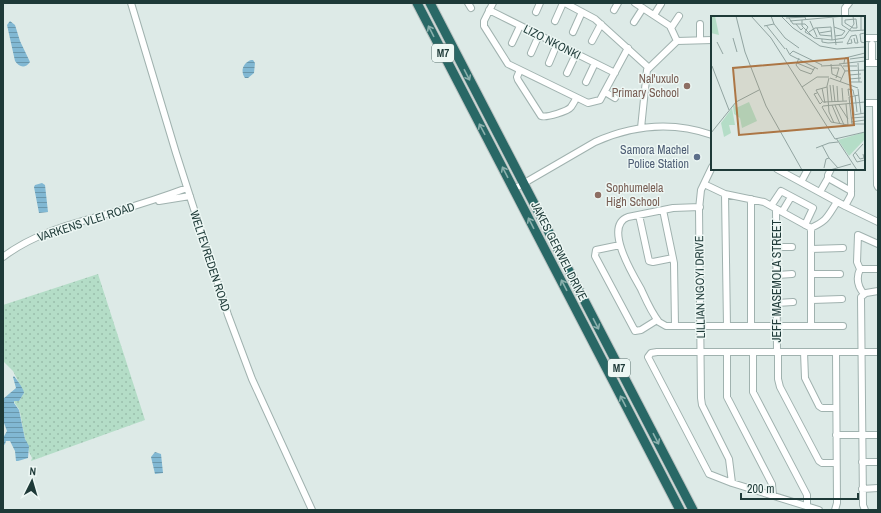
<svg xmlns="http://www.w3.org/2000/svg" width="881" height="513" viewBox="0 0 881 513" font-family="'Archivo Narrow',sans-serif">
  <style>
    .grass { fill: url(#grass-dots) }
    .water { fill: url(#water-rules) }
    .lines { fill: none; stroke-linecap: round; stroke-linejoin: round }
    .minor-casing { stroke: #a0b2af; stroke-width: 8 }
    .highway-casing { stroke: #bcc4c3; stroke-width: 11 }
    .minor { stroke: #fff; stroke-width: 6 }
    .highway { stroke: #296866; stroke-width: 9 }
    .oneway { stroke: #8bb0ad }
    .education-dot { fill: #8d6e63; stroke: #edf7f4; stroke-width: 1.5 }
    .service-dot { fill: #5c6f8a; stroke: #edf7f4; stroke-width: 1.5 }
    .labels { text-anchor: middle; stroke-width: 3; stroke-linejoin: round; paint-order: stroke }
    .shield { fill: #edf7f4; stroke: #5c7370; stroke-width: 1 }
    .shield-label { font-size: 11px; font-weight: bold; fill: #1e3a38 }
    .street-label { font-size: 12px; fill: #1e3a38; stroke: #edf7f4 }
    .education-label { font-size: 12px; fill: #785e54; stroke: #edf7f4; text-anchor: end }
    .service-label { font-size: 12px; fill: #4e5e75; stroke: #edf7f4; text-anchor: end }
    .inset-road { fill: none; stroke: #91a4a1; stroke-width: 1 }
    .view { fill: #ac7645; fill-opacity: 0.15; stroke: #ac7645; stroke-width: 2 }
    .inset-edge { fill: none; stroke: #1e3a38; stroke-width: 2 }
  </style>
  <defs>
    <pattern id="grass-dots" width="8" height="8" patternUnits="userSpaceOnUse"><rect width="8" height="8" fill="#b4ddc7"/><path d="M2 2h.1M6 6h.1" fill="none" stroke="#9abeac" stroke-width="1.8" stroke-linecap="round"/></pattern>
    <pattern id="water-rules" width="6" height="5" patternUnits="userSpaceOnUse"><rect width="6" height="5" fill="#81b8d3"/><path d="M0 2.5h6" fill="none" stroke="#6997ac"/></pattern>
  </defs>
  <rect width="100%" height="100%" fill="#ddeae7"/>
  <path class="grass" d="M 98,274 L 145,420 L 31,461 L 32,458 C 25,445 23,427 20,412 C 19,407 15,405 14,401 L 19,401 L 24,393 L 13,371 L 3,361 L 3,305 Z"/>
  <path class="water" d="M 10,21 L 15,25 L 20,41 L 30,62 C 25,69 19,67 15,61 L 7,25 Z
    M 251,60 L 253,60 L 255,63 L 254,73 L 248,78 L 245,78 C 240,71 243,63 251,60 Z
    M 42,183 L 45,185 L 48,212 L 39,213 L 34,187 L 35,185 Z
    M 14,376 C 17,380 24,389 24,393 L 19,401 L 14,401 L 14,403 L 19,410 L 25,439 L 29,446 L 28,458 L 18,461 L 16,461 L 15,451 L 10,441 L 6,441 L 5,444 L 3,446 C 2,439 4,436 7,431 L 4,423 L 3,424 L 3,399 L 16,388 L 13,377 Z
    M 155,452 L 161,454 L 163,473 L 155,474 L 151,457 Z"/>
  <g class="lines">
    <defs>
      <path id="minor" d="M 131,3 L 176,153 L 228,315 L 252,379 L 312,510
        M 468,3 L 471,8
        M 493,3 L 484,21 L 484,26 L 508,64 L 588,103 L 600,100 L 628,48
        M 565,3 L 595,19 L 649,68
        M 635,3 L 670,26 L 677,41
        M 489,10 L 615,73
        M 614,10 L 618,3
        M 536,12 L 540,3
        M 654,15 L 661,4
        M 845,17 L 845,8 L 849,3
        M 555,21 L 563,3
        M 634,22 L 643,8
        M 671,28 L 679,16
        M 573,32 L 582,12
        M 864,38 L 878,38
        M 700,40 L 700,24
        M 592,41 L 601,24
        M 512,43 L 520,26
        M 872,44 L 872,63
        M 531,53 L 539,35
        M 549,63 L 557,44
        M 864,63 L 878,63
        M 520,70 L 517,77 L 518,80 L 541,116 C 547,118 568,111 571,107 C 573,104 575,101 576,98
        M 567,73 L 576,54
        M 586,82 L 595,63
        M 605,92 L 615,98
        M 864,103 L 878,103
        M 876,103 L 877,185 L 878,187
        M 641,128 L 647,70 L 677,41 L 712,40
        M 712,167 L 701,190 L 699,209 L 701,398 L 702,405 L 729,459 L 732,483
        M 777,169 L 845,206 L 878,222
        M 831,169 L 828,175 L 828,178 L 851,191
        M 801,182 L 808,169
        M 704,184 L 725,194 L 764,202 L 811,228
        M 514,189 L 595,142 C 633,125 672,121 712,135
        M 820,192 L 828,178
        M 725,194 L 727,326
        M 751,199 L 751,326
        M 159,201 L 190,196
        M 771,206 L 781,191 L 813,208 L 805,225
        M 845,206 L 851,195 L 851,169
        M 700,207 L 673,208 L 628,217 C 603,226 633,275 641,289 C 646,300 651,312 659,322 L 666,326 L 843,326
        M 776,209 L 777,352
        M 663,210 L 674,263 L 675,326
        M 782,212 L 791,197
        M 639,215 L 649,261 L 653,262 L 673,258
        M 811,228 L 811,326
        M 811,228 C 828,220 827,217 837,202
        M 620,245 L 596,250 L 595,256 L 635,331 L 641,330 L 657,320
        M 776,247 L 792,247
        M 811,249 L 843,248
        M 3,257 C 36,232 75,223 114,212 C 138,205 163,197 187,188
        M 860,269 L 878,269
        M 811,274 L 840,274
        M 777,275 L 792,274
        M 864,294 C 858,287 856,278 860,269 L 857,262 L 858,235 L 878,244
        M 812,300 L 842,299
        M 777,303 L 793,302
        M 727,352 L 727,397 L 772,484 L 773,496
        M 753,352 L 753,392 L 807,495 L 807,507
        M 778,352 L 778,379 L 780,387 L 819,461 L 822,463 L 836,463
        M 804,352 L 805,378 L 819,406 L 822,408 L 836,408
        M 836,435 L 878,435
        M 862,462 L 878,462
        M 862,489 L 878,488
        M 819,510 L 732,483 L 709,474 L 648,357 L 651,353 L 657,352 L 878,352
        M 835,510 L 837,503 L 836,352
        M 865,510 L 863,505 L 861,297 L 866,293 L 878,291"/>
      <path id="highway" d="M 417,3 L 680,510
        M 430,3 L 693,510"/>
    </defs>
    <use href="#minor" class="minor-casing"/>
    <use href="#highway" class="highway-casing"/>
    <use href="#minor" class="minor"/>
    <use href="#highway" class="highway"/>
  </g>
  <defs><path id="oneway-shaft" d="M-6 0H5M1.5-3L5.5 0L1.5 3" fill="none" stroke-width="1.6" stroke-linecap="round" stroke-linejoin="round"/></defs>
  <g class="oneway">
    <use href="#oneway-shaft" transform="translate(431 31) rotate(-117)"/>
    <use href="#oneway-shaft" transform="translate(467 75) rotate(63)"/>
    <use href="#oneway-shaft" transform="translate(482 129) rotate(-118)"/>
    <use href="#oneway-shaft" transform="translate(505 172) rotate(-117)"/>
    <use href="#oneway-shaft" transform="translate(531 223) rotate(-117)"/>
    <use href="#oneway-shaft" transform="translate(564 285) rotate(-117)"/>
    <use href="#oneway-shaft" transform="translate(596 324) rotate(63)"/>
    <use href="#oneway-shaft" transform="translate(623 401) rotate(-117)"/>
    <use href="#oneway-shaft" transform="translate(656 439) rotate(63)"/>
  </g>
  <g class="education-dot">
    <circle cx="687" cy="86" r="4"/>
    <circle cx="598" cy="195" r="4"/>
  </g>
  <circle class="service-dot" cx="697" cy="157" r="4"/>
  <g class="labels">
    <g class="shield">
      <rect x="432" y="44" width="22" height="18" rx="3"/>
      <rect x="608" y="359" width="22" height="18" rx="3"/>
    </g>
    <g class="shield-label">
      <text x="443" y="57">M7</text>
      <text x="619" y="372">M7</text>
    </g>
    <g class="street-label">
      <text transform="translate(552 42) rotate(27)" y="4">LIZO NKONKI</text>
      <text transform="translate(86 222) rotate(-18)" y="4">VARKENS VLEI ROAD</text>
      <text transform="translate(559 251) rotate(63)" y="4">JAKES GERWEL DRIVE</text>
      <text transform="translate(210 261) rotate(72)" y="4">WELTEVREDEN ROAD</text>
      <text transform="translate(777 281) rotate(-90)" y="4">JEFF MASEMOLA STREET</text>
      <text transform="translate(700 287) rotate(-91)" y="4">LILLIAN NGOYI DRIVE</text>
    </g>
    <g class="education-label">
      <text x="679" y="83">Nal'uxulo<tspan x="679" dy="14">Primary School</tspan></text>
      <text x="606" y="192" text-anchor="start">Sophumelela<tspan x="606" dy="14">High School</tspan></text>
    </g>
    <g class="service-label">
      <text x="689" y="154">Samora Machel<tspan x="689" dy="14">Police Station</tspan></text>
    </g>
  </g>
  <g transform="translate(711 16)">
    <rect width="154" height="154" fill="#ddeae7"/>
    <path d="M 38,86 L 46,105 L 31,112 L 29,102 L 23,98 L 22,90 L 23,88 L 25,92 ZM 21,92 L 24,109 L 18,109 L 20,117 L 13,121 L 10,107 ZM 154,116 L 154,123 L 138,140 L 127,124 Z" fill="#b4ddc7"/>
    <path d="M 0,0 L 4,0 L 8,19 L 0,17 Z" fill="#b4ddc7"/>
    <path class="inset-road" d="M 25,0 L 34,36 L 55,90 L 91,154M 40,0 L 60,22 L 124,123 L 154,116M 70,0 L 82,12 L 109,30 L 126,33 L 154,31M 131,0 L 131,9 L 140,15 L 154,14M 150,0 L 150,14M 75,2 L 94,1 L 95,4M 78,2 L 82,8 L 94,8 L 97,11 L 94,16 L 101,20M 122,2 L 125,29M 145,3 L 146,12 L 142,12 L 134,7 L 134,4 ZM 91,4 L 91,10 L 103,22 L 121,24 L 133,22 L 143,8 L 142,0M 79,5 L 134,0M 99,5 L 106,21M 63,8 L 74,22 L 88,32M 85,8 L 90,14 L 93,11M 55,9 L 74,33M 53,10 L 63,8 L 60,0M 123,11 L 134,15 L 131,19 L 124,20M 106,12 L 109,19 L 121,20M 98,16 L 104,12 L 120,11 L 121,24M 108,17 L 120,15M 154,17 L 149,18 L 150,26 L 154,27M 22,22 L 26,36M 111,23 L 111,26 L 117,27 L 132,26M 140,23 L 141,27 L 136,28 L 140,20 L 145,19 L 147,27 L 144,27 L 143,22M 6,26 L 12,38M 75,32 L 79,39 L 107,53M 79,38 L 82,35 L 111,49M 88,42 L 85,49 L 89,54 L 100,58 L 104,51M 139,43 L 154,41M 86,47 L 103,54M 133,47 L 134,42 L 154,37M 147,47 L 148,66M 120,48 L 121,58 L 130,62M 128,48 L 154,45M 1,50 L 18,94M 110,50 L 130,49 L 134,55M 132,50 L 146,50M 120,52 L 128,52 L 125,62M 138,55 L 139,66 L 151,66M 138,59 L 150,58M 118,62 L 116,70 L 118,96 L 123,107M 119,62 L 147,72M 138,63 L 150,62M 129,66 L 134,55 L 154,54M 119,69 L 121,86M 122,69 L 124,86M 126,70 L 127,86M 91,71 L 106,61 L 118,61M 116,71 L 105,74 L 112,86 L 136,85M 111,72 L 114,87M 131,72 L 132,85M 147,73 L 150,98M 106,77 L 103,78 L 109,88 L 111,86M 144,79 L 146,96M 148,79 L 138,81 L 141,108 L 154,108M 138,80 L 137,73 L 142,74 L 143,79M 141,80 L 143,98M 135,88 L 137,109 L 120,106 L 111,91 L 112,90 L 154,86M 121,89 L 129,108M 124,89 L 133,109M 128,89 L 137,103M 142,99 L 154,97M 140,102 L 154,101M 140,106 L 154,104M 0,117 L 25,86 L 48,74M 125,122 L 146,154M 152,128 L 142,139 L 146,146 L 154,144M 111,129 L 118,142 L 115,143 L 113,152M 105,132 L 118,127 L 127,126M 144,136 L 149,143 L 153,142 L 152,138M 118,142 L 127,152M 119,154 L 140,148"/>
    <path class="view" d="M 137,42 L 143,109 L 28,119 L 22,52 Z"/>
    <rect width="154" height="154" class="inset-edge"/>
  </g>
  <rect width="881" height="513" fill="none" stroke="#1e3a38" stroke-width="8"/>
  <g transform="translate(32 481) rotate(5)" stroke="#edf7f4" stroke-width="3" paint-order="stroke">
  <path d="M0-3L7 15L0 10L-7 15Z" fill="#1e3a38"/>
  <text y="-6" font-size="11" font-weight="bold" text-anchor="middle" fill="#1e3a38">N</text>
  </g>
  <path d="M741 493v6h117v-6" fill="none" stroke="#1e3a38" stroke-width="2"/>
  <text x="747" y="493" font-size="12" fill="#1e3a38" stroke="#edf7f4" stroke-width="3" paint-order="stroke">200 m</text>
</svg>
